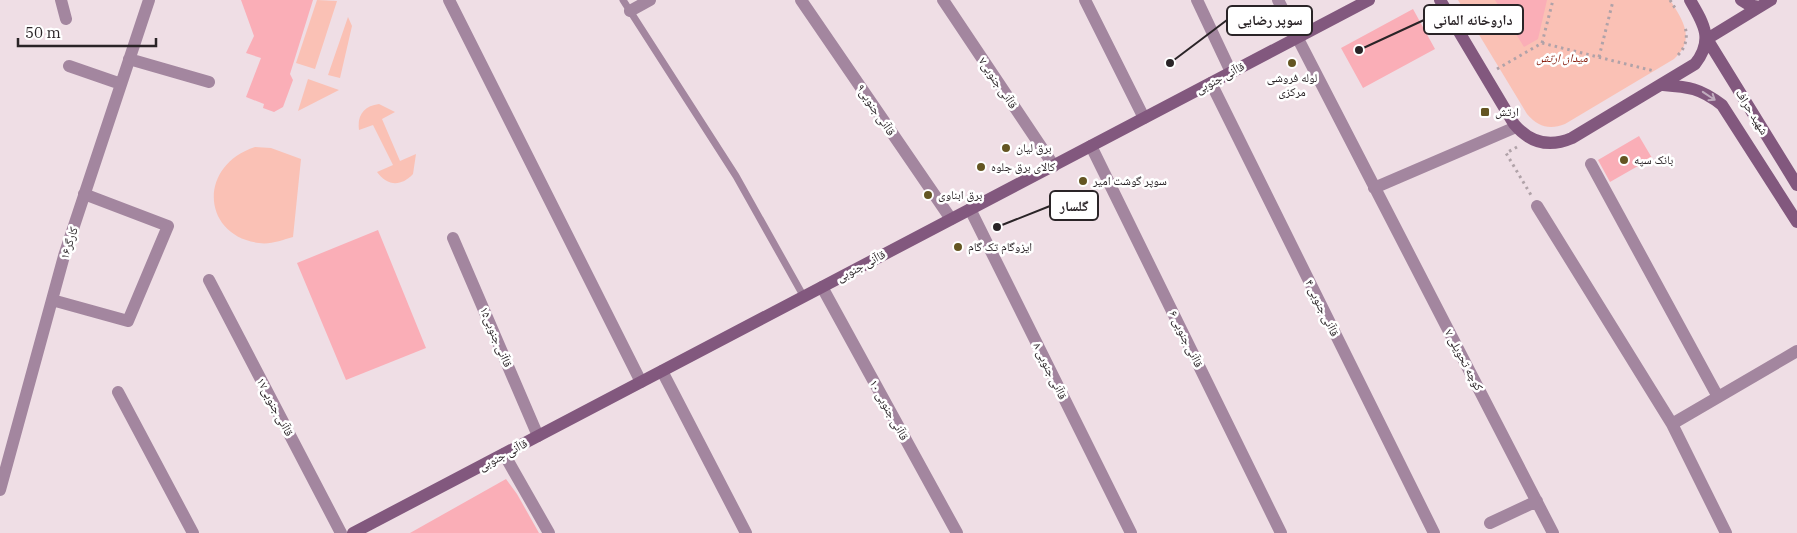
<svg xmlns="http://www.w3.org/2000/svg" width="1797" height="533" viewBox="0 0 1797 533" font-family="'IBM Plex Serif','Noto Naskh Arabic',serif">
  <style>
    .green { fill: #fac1b5 }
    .building { fill: #faaeb7 }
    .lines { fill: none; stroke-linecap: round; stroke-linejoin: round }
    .path { stroke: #b0a2a8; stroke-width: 3; stroke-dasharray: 2.5 4; stroke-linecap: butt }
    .lane { stroke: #a3869f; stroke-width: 7 }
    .street { stroke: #a3869f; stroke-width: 12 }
    .secondary { stroke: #82587e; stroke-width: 12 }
    .oneway { stroke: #c0acbe }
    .poi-dot { fill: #645522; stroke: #fff; stroke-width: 2 }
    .labels { text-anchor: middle; stroke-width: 5; stroke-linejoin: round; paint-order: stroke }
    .park-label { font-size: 12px; font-style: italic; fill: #881f0f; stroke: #fff }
    .street-label { font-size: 12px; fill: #2a2427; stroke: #fff }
    .poi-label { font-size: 12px; fill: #2a2427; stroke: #fff; text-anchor: start }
    .leader { fill: none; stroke: #2a2427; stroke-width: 2 }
    .callout-dot { fill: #2a2427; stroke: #fff; stroke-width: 2 }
    .callout { fill: #fff; stroke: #2a2427; stroke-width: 2 }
    .callout-label { font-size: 14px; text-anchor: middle; font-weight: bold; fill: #2a2427 }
  </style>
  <rect width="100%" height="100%" fill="#efdee5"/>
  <path class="green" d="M 317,0 L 337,1 L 315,69 L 296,63 Z
    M 1458,0 L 1670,0 C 1683,20 1696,40 1674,59 L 1565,124 C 1550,130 1538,127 1527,114 Z
    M 348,17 L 352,26 L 340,78 L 328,75 Z
    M 308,79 L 339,90 L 298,111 Z
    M 379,104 L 395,112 L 382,119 L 400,161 L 416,154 L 413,174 C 401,187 387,186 377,172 L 393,165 L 373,125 L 359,130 C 357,115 364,106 379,104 Z
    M 255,147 L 271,148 L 301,159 L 293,237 C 282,240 270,245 259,243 C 202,236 197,166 255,147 Z"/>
  <path class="building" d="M 241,0 L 313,0 L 290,74 L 293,80 L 283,107 L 274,112 L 263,108 L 264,104 L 246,97 L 261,58 L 246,53 L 254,36 Z
    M 1495,0 L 1547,0 L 1538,39 L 1524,47 Z
    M 1413,9 L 1435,49 L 1363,88 L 1341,48 Z
    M 1639,136 L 1652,158 L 1610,182 L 1598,160 Z
    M 378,230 L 426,348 L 346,380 L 297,263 Z
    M 506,479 L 517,494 L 539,533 L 410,533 Z"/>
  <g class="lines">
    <path class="path" d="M 1670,0 L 1675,8
      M 1542,43 L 1553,0
      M 1678,55 C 1686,47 1688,37 1685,27
      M 1599,57 L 1613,1
      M 1497,69 L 1542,43 L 1654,71
      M 1517,147 L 1506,153 L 1531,195"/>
    <path class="lane" d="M 623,0 L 736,176 L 804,297"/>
    <path class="street" d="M 61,0 L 66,19
      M 449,0 L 641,382
      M 801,0 L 951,219
      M 943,0 L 1054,166
      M 1085,0 L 1144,118
      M 1197,0 L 1231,72
      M 1278,0 L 1553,533
      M 630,11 L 650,0
      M 129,59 L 209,82
      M 69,66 L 121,84
      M 1211,83 L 1434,533
      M 1091,146 L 1281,533
      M 1591,164 L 1718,397
      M 1374,188 L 1516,127
      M 1537,206 L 1672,424 L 1726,533
      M 970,209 L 1131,533
      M 453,238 L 538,436
      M 209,280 L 341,533
      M 822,287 L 957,533
      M 52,300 L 128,321 L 168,226 L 84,194
      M 662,371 L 746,533
      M 118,392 L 193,533
      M 1672,424 L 1797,351
      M 504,454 L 549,533
      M 0,490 L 64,256 L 149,0
      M 1490,523 L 1537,501"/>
    <path class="secondary" d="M 1440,0 L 1514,124 C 1530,143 1549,148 1572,138 L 1695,64 C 1714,40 1704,24 1690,0
      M 1741,0 L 1749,5 L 1759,7
      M 1771,0 L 1707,39 L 1797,185
      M 1663,85 C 1689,87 1700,88 1722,105 L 1797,222
      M 353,533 L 1369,0"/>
  </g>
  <defs><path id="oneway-shaft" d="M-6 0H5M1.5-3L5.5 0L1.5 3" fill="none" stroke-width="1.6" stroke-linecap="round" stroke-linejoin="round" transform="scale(1.25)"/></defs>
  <use class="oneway" href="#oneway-shaft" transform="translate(1709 96) rotate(34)"/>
  <g class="poi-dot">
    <circle cx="1292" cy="63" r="5"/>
    <rect x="1480" y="107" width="10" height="10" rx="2.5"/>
    <circle cx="1006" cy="148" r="5"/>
    <circle cx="1624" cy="160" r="5"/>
    <circle cx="981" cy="167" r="5"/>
    <circle cx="1083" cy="181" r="5"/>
    <circle cx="928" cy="195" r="5"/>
    <circle cx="958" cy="247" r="5"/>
  </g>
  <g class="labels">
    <g class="park-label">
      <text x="1562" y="62">میدان ارتش</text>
    </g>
    <g class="street-label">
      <text transform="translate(1220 78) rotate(-28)" y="4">قاآنی جنوبی</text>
      <text transform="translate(998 83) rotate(56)" y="4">قاآنی جنوبی۷</text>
      <text transform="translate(876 110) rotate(56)" y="4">قاآنی جنوبی۹</text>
      <text transform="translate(1752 112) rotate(58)" y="4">شهید حراف</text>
      <text transform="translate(69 243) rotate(-72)" y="4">کارگر۱۶</text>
      <text transform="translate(861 266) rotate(-28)" y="4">قاآنی جنوبی</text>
      <text transform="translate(1322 308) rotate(64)" y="4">قاآنی جنوبی ۴</text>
      <text transform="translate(496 337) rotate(67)" y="4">قاآنی جنوبی۱۵</text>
      <text transform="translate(1186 339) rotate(64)" y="4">قاآنی جنوبی ۶</text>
      <text transform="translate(1464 360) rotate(62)" y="4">کوچه تحویلی ۷</text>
      <text transform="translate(1050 371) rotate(64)" y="4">قاآنی جنوبی ۸</text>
      <text transform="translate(275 407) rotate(62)" y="4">قاآنی جنوبی۱۷</text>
      <text transform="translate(889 410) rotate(61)" y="4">قاآنی جنوبی ۱۰</text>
      <text transform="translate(503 455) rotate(-28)" y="4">قاآنی جنوبی</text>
    </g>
    <g class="poi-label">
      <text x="1292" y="82" text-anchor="middle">لوله فروشی<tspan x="1292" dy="14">مرکزی</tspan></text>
      <text x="1495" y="116">ارتش</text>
      <text x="1016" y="152">برق لیان</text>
      <text x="1634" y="164">بانک سپه</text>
      <text x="991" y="171">کالای برق جلوه</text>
      <text x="1093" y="185">سوپر گوشت امیر</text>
      <text x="938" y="199">برق ابناوی</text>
      <text x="968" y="251">ایزوگام تک گام</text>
    </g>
  </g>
  <path class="leader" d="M1359 50L1424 20M1170 63L1227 20M997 227L1050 206"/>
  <g class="callout-dot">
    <circle cx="1359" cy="50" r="5"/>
    <circle cx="1170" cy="63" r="5"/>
    <circle cx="997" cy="227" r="5"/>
  </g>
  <g class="callout">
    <rect x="1424" y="5" width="99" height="29" rx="5"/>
    <rect x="1227" y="6" width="85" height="29" rx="5"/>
    <rect x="1050" y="191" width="48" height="29" rx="5"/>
  </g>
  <g class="callout-label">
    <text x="1473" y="25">داروخانه المانی</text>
    <text x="1270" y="25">سوپر رضایی</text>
    <text x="1074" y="211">گلسار</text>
  </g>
  <path d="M18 38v8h138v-8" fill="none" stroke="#2a2427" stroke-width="2.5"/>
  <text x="25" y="38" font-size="15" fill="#2a2427" stroke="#ffffff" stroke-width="4" paint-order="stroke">50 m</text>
</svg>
